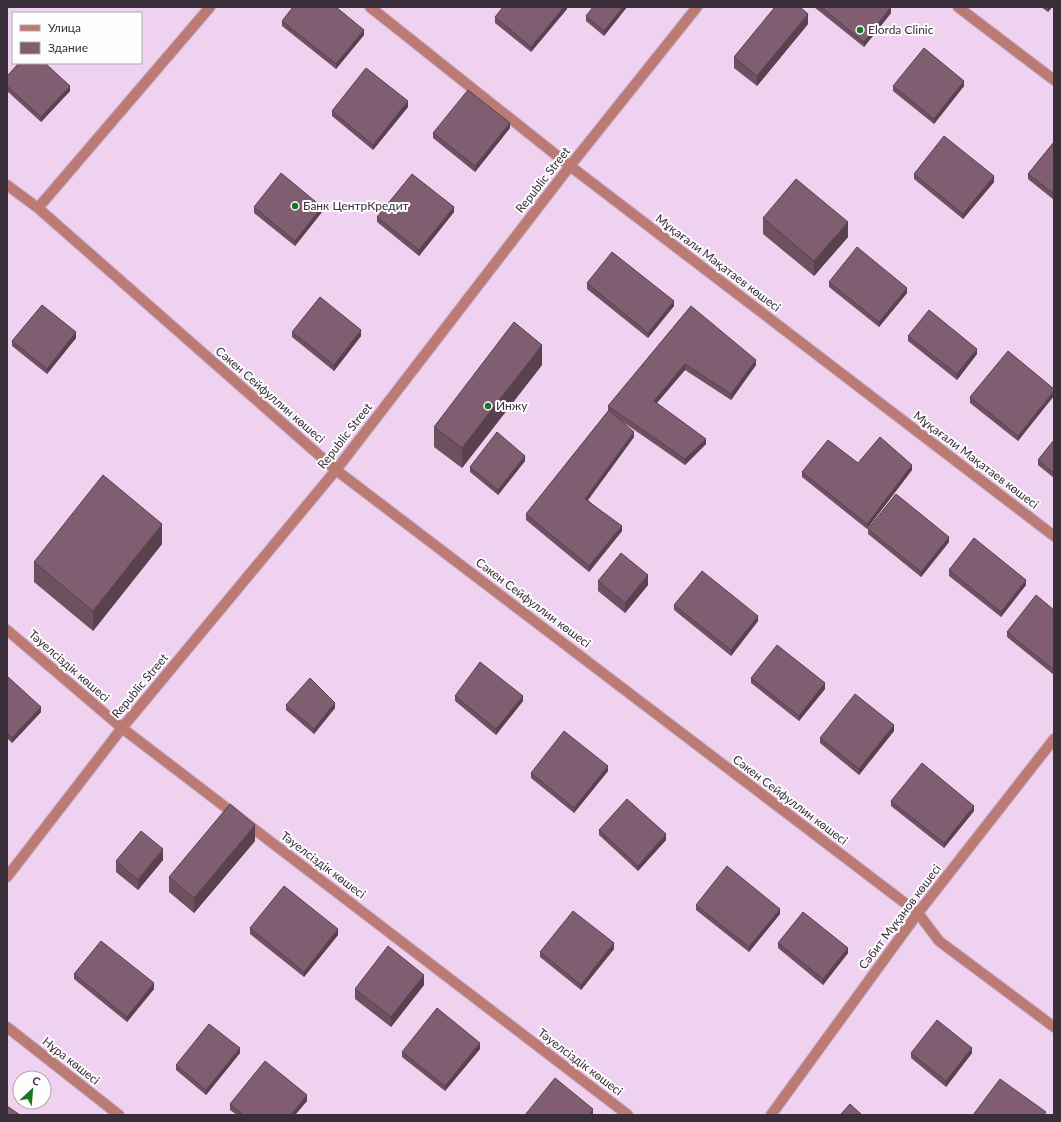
<svg xmlns="http://www.w3.org/2000/svg" width="1061" height="1122" viewBox="0 0 1061 1122" font-family="Lato,sans-serif">
  <style>
    .lines { fill: none; stroke-linecap: round; stroke-linejoin: round }
    .minor-casing { stroke: #cbb0cc; stroke-width: 12 }
    .minor { stroke: #bc7a75; stroke-width: 10 }
    .wall { fill: #6e5060 }
    .shaded-wall { fill: #5a414e }
    .building { fill: #805d70; stroke: #5a414e }
    .poi-dot { fill: #187625; stroke: #fdfdfd; stroke-width: 1.5 }
    .labels { text-anchor: middle; stroke-width: 4; stroke-linejoin: round; paint-order: stroke }
    .poi-label { font-size: 12px; fill: #3a2e3a; stroke: #fdfdfd; text-anchor: start }
    .street-label { font-size: 12px; fill: #3a2e3a; stroke: #fdfdfd }
  </style>
  <rect width="100%" height="100%" fill="#efd1f0"/>
  <g class="lines">
    <defs>
      <path id="minor" d="M 370,7 L 570,166 L 1054,536
        M 958,7 L 1054,80
        M 7,185 L 38,208 L 336,470 L 918,913 L 939,941 L 1054,1027
        M 38,208 L 210,7
        M 7,630 L 122,728 L 628,1115
        M 7,877 L 122,728 L 336,470 L 570,166 L 697,7
        M 7,1027 L 119,1115
        M 771,1115 L 918,913 L 1054,739"/>
    </defs>
    <use href="#minor" class="minor-casing"/>
    <use href="#minor" class="minor"/>
  </g>
  <path class="wall" d="M 567,7 L 567,9 L 531,52 L 495,23 L 495,17 Z
    M 627,7 L 604,36 L 586,21 L 586,16 Z
    M 814,7 L 891,7 L 891,13 L 864,47 Z
    M 1041,7 L 1052,7 L 1048,12 Z
    M 282,21 L 364,35 L 336,69 L 282,26 Z
    M 808,24 L 757,86 L 734,68 L 734,57 Z
    M 7,76 L 70,91 L 41,122 L 7,91 Z
    M 893,86 L 964,86 L 934,124 L 893,91 Z
    M 408,107 L 373,150 L 332,116 L 332,111 Z
    M 510,128 L 475,172 L 433,138 L 433,133 Z
    M 1054,142 L 1054,200 L 1028,179 L 1028,174 Z
    M 914,174 L 994,182 L 963,219 L 914,179 Z
    M 254,207 L 322,212 L 295,246 L 254,213 Z
    M 454,212 L 419,256 L 377,222 L 377,217 Z
    M 763,218 L 848,237 L 814,276 L 763,234 Z
    M 829,282 L 907,293 L 879,327 L 829,287 Z
    M 587,283 L 674,306 L 648,338 L 587,289 Z
    M 691,306 L 756,365 L 731,400 L 685,370 L 657,403 L 706,444 L 685,465 L 623,422 L 634,437 L 588,500 L 622,531 L 589,572 L 526,520 L 526,514 L 608,411 L 608,406 Z
    M 292,332 L 361,336 L 334,371 L 292,337 Z
    M 908,336 L 977,354 L 957,380 L 908,341 Z
    M 76,338 L 47,374 L 12,346 L 12,341 Z
    M 542,365 L 462,468 L 434,447 L 434,427 Z
    M 1054,389 L 1018,441 L 970,403 L 970,397 Z
    M 1054,440 L 1054,478 L 1038,465 L 1038,460 Z
    M 525,461 L 498,495 L 470,472 L 470,467 Z
    M 912,470 L 867,529 L 802,477 L 802,472 Z
    M 868,529 L 949,542 L 921,577 L 868,534 Z
    M 162,544 L 93,631 L 34,582 L 34,562 Z
    M 949,570 L 1026,585 L 1001,617 L 949,576 Z
    M 598,581 L 648,585 L 625,613 L 598,591 Z
    M 674,605 L 758,621 L 731,656 L 674,610 Z
    M 1054,610 L 1054,675 L 1007,637 L 1007,632 Z
    M 7,676 L 41,712 L 12,743 L 7,738 Z
    M 751,678 L 825,689 L 799,721 L 751,683 Z
    M 455,696 L 523,701 L 496,735 L 455,701 Z
    M 286,705 L 335,708 L 314,734 L 286,710 Z
    M 894,731 L 859,775 L 820,743 L 820,738 Z
    M 608,771 L 574,813 L 531,778 L 531,773 Z
    M 891,801 L 974,811 L 944,848 L 891,806 Z
    M 599,830 L 666,840 L 638,871 L 599,835 Z
    M 255,841 L 194,913 L 169,892 L 169,877 Z
    M 163,860 L 138,890 L 116,872 L 116,861 Z
    M 696,905 L 780,914 L 749,952 L 696,910 Z
    M 250,928 L 338,935 L 304,977 L 250,934 Z
    M 778,943 L 848,953 L 823,985 L 778,948 Z
    M 614,949 L 581,990 L 540,957 L 540,952 Z
    M 74,974 L 154,989 L 127,1022 L 74,979 Z
    M 424,985 L 391,1027 L 355,999 L 355,989 Z
    M 480,1049 L 445,1091 L 402,1057 L 402,1052 Z
    M 240,1053 L 206,1095 L 176,1070 L 176,1065 Z
    M 911,1053 L 972,1053 L 946,1087 L 911,1058 Z
    M 307,1101 L 295,1115 L 237,1115 L 230,1110 L 230,1104 Z"/>
  <path class="shaded-wall" d="M 564,7 L 567,7 L 567,9 L 531,52 L 531,47 Z
    M 623,7 L 627,7 L 604,36 L 604,31 Z
    M 891,7 L 891,13 L 864,47 L 864,42 Z
    M 1048,7 L 1052,7 L 1048,12 Z
    M 808,14 L 808,24 L 757,86 L 757,76 Z
    M 364,30 L 364,35 L 336,69 L 336,64 Z
    M 964,81 L 964,86 L 934,124 L 934,119 Z
    M 70,86 L 70,91 L 41,122 L 41,117 Z
    M 408,101 L 408,107 L 373,150 L 373,145 Z
    M 510,123 L 510,128 L 475,172 L 475,166 Z
    M 994,176 L 994,182 L 963,219 L 963,214 Z
    M 322,207 L 322,212 L 295,246 L 295,241 Z
    M 454,207 L 454,212 L 419,256 L 419,250 Z
    M 848,222 L 848,237 L 814,276 L 814,261 Z
    M 907,288 L 907,293 L 879,327 L 879,322 Z
    M 674,301 L 674,306 L 648,338 L 648,333 Z
    M 361,330 L 361,336 L 334,371 L 334,365 Z
    M 76,332 L 76,338 L 47,374 L 47,369 Z
    M 542,345 L 542,365 L 462,468 L 462,448 Z
    M 977,349 L 977,354 L 957,380 L 957,374 Z
    M 756,360 L 756,365 L 731,400 L 731,394 Z
    M 685,364 L 685,370 L 654,406 L 654,401 Z
    M 1054,391 L 1054,396 L 1018,441 L 1018,436 Z
    M 634,432 L 634,437 L 585,504 L 585,499 Z
    M 706,439 L 706,444 L 685,465 L 685,459 Z
    M 525,456 L 525,461 L 498,495 L 498,490 Z
    M 912,465 L 912,470 L 867,529 L 867,524 Z
    M 162,524 L 162,544 L 93,631 L 93,611 Z
    M 622,526 L 622,531 L 589,572 L 589,566 Z
    M 949,537 L 949,542 L 921,577 L 921,572 Z
    M 648,575 L 648,585 L 625,613 L 625,603 Z
    M 1026,580 L 1026,585 L 1001,617 L 1001,612 Z
    M 758,616 L 758,621 L 731,656 L 731,650 Z
    M 825,683 L 825,689 L 799,721 L 799,716 Z
    M 523,696 L 523,701 L 496,735 L 496,729 Z
    M 335,703 L 335,708 L 314,734 L 314,729 Z
    M 41,707 L 41,712 L 12,743 L 12,738 Z
    M 894,725 L 894,731 L 859,775 L 859,769 Z
    M 608,766 L 608,771 L 574,813 L 574,808 Z
    M 974,806 L 974,811 L 944,848 L 944,843 Z
    M 255,825 L 255,841 L 194,913 L 194,898 Z
    M 666,834 L 666,840 L 638,871 L 638,866 Z
    M 163,849 L 163,860 L 138,890 L 138,880 Z
    M 780,909 L 780,914 L 749,952 L 749,947 Z
    M 338,929 L 338,935 L 304,977 L 304,972 Z
    M 614,943 L 614,949 L 581,990 L 581,985 Z
    M 848,948 L 848,953 L 823,985 L 823,979 Z
    M 424,975 L 424,985 L 391,1027 L 391,1017 Z
    M 154,983 L 154,989 L 127,1022 L 127,1017 Z
    M 480,1043 L 480,1049 L 445,1091 L 445,1086 Z
    M 240,1048 L 240,1053 L 206,1095 L 206,1090 Z
    M 972,1048 L 972,1053 L 946,1087 L 946,1081 Z
    M 307,1095 L 307,1101 L 295,1115 L 291,1115 Z
    M 593,1109 L 593,1115 L 589,1115 Z"/>
  <path class="building" d="M 293,7 L 336,7 L 364,30 L 336,64 L 282,21 Z
    M 503,7 L 564,7 L 531,47 L 495,17 Z
    M 593,7 L 623,7 L 604,31 L 586,16 Z
    M 775,7 L 800,7 L 808,14 L 757,76 L 734,57 Z
    M 821,7 L 891,7 L 864,42 Z
    M 924,48 L 964,81 L 934,119 L 893,86 Z
    M 19,63 L 45,63 L 70,86 L 41,117 L 7,86 L 7,76 Z
    M 366,68 L 408,101 L 373,145 L 332,111 Z
    M 468,90 L 510,123 L 475,166 L 433,133 Z
    M 944,136 L 994,176 L 963,214 L 914,174 Z
    M 1054,142 L 1054,194 L 1028,174 Z
    M 281,173 L 322,207 L 295,241 L 254,207 Z
    M 412,174 L 454,207 L 419,250 L 377,217 Z
    M 796,179 L 848,222 L 814,261 L 763,218 Z
    M 857,247 L 907,288 L 879,322 L 829,282 Z
    M 612,252 L 674,301 L 648,333 L 587,283 Z
    M 320,297 L 361,330 L 334,365 L 292,332 Z
    M 42,305 L 76,332 L 47,369 L 12,341 Z
    M 691,306 L 756,360 L 731,394 L 685,364 L 654,401 L 706,439 L 685,459 L 608,406 Z
    M 929,310 L 977,349 L 957,374 L 908,336 Z
    M 514,322 L 542,345 L 462,448 L 434,427 Z
    M 1008,351 L 1054,389 L 1054,391 L 1018,436 L 970,397 Z
    M 609,410 L 634,432 L 585,499 L 622,526 L 589,566 L 526,514 Z
    M 497,432 L 525,456 L 498,490 L 470,467 Z
    M 880,437 L 912,465 L 867,524 L 802,472 L 828,440 L 858,463 Z
    M 1054,440 L 1054,473 L 1038,460 Z
    M 103,475 L 162,524 L 93,611 L 34,562 Z
    M 896,494 L 949,537 L 921,572 L 868,529 Z
    M 974,538 L 1026,580 L 1001,612 L 949,570 Z
    M 621,553 L 648,575 L 625,603 L 598,581 Z
    M 702,571 L 758,616 L 731,650 L 674,605 Z
    M 1036,595 L 1054,610 L 1054,670 L 1007,632 Z
    M 777,645 L 825,683 L 799,716 L 751,678 Z
    M 480,662 L 523,696 L 496,729 L 455,696 Z
    M 7,676 L 41,707 L 12,738 L 7,733 Z
    M 310,678 L 335,703 L 314,729 L 286,705 Z
    M 855,694 L 894,725 L 859,769 L 820,738 Z
    M 564,731 L 608,766 L 574,808 L 531,773 Z
    M 922,763 L 974,806 L 944,843 L 891,801 Z
    M 627,799 L 666,834 L 638,866 L 599,830 Z
    M 230,804 L 255,825 L 194,898 L 169,877 Z
    M 141,831 L 163,849 L 138,880 L 116,861 Z
    M 727,866 L 780,909 L 749,947 L 696,905 Z
    M 284,886 L 338,929 L 304,972 L 250,928 Z
    M 573,911 L 614,943 L 581,985 L 540,952 Z
    M 803,912 L 848,948 L 823,979 L 778,943 Z
    M 101,941 L 154,983 L 127,1017 L 74,974 Z
    M 388,946 L 424,975 L 391,1017 L 355,989 Z
    M 437,1008 L 480,1043 L 445,1086 L 402,1052 Z
    M 937,1020 L 972,1048 L 946,1081 L 911,1053 Z
    M 209,1024 L 240,1048 L 206,1090 L 176,1065 Z
    M 265,1061 L 307,1095 L 291,1115 L 243,1115 L 230,1104 Z
    M 555,1078 L 593,1109 L 589,1115 L 525,1115 Z
    M 1000,1079 L 1046,1112 L 1044,1115 L 973,1115 Z
    M 850,1104 L 862,1115 L 840,1115 Z
    M 7,1106 L 20,1115 L 7,1115 Z"/>
  <g class="poi-dot">
    <circle cx="860" cy="30" r="4"/>
    <circle cx="295" cy="206" r="4"/>
    <circle cx="488" cy="406" r="4"/>
  </g>
  <g class="labels">
    <g class="poi-label">
      <text x="868" y="34">Elorda Clinic</text>
      <text x="303" y="210">Банк ЦентрКредит</text>
      <text x="496" y="410">Инжу</text>
    </g>
    <g class="street-label">
      <text transform="translate(543 180) rotate(-52)" y="4">Republic Street</text>
      <text transform="translate(718 263) rotate(37)" y="4">Мұқағали Мақатаев көшесі</text>
      <text transform="translate(270 395) rotate(41)" y="4">Сәкен Сейфуллин көшесі</text>
      <text transform="translate(345 436) rotate(-52)" y="4">Republic Street</text>
      <text transform="translate(976 460) rotate(37)" y="4">Мұқағали Мақатаев көшесі</text>
      <text transform="translate(533 603) rotate(37)" y="4">Сәкен Сейфуллин көшесі</text>
      <text transform="translate(69 666) rotate(41)" y="4">Тәуелсіздік көшесі</text>
      <text transform="translate(140 686) rotate(-50)" y="4">Republic Street</text>
      <text transform="translate(790 800) rotate(37)" y="4">Сәкен Сейфуллин көшесі</text>
      <text transform="translate(323 865) rotate(37)" y="4">Тәуелсіздік көшесі</text>
      <text transform="translate(900 917) rotate(-53)" y="4">Сәбит Мұқанов көшесі</text>
      <text transform="translate(71 1061) rotate(38)" y="4">Нұра көшесі</text>
      <text transform="translate(580 1062) rotate(37)" y="4">Тәуелсіздік көшесі</text>
    </g>
  </g>
  <rect width="1061" height="1122" fill="none" stroke="#3a2e3a" stroke-width="16"/>
  <rect x="12" y="12" width="130" height="52" fill="#fdfdfd" stroke="#afaaaf"/>
  <rect x="20" y="25" width="20" height="6" fill="#bc7a75" stroke="#afaaaf"/>
  <text x="48" y="32" font-size="12" fill="#3a2e3a">Улица</text>
  <rect x="20" y="42" width="20" height="12" fill="#805d70" stroke="#afaaaf"/>
  <text x="48" y="52" font-size="12" fill="#3a2e3a">Здание</text>
  <g transform="translate(32 1090) rotate(26)"><circle r="19" fill="#fdfdfd" stroke="#afaaaf"/>
  <path d="M0-3L7 15L0 10L-7 15Z" fill="#187625"/>
  <text y="-6" font-size="11" font-weight="bold" text-anchor="middle" fill="#3a2e3a">С</text>
  </g>
</svg>
